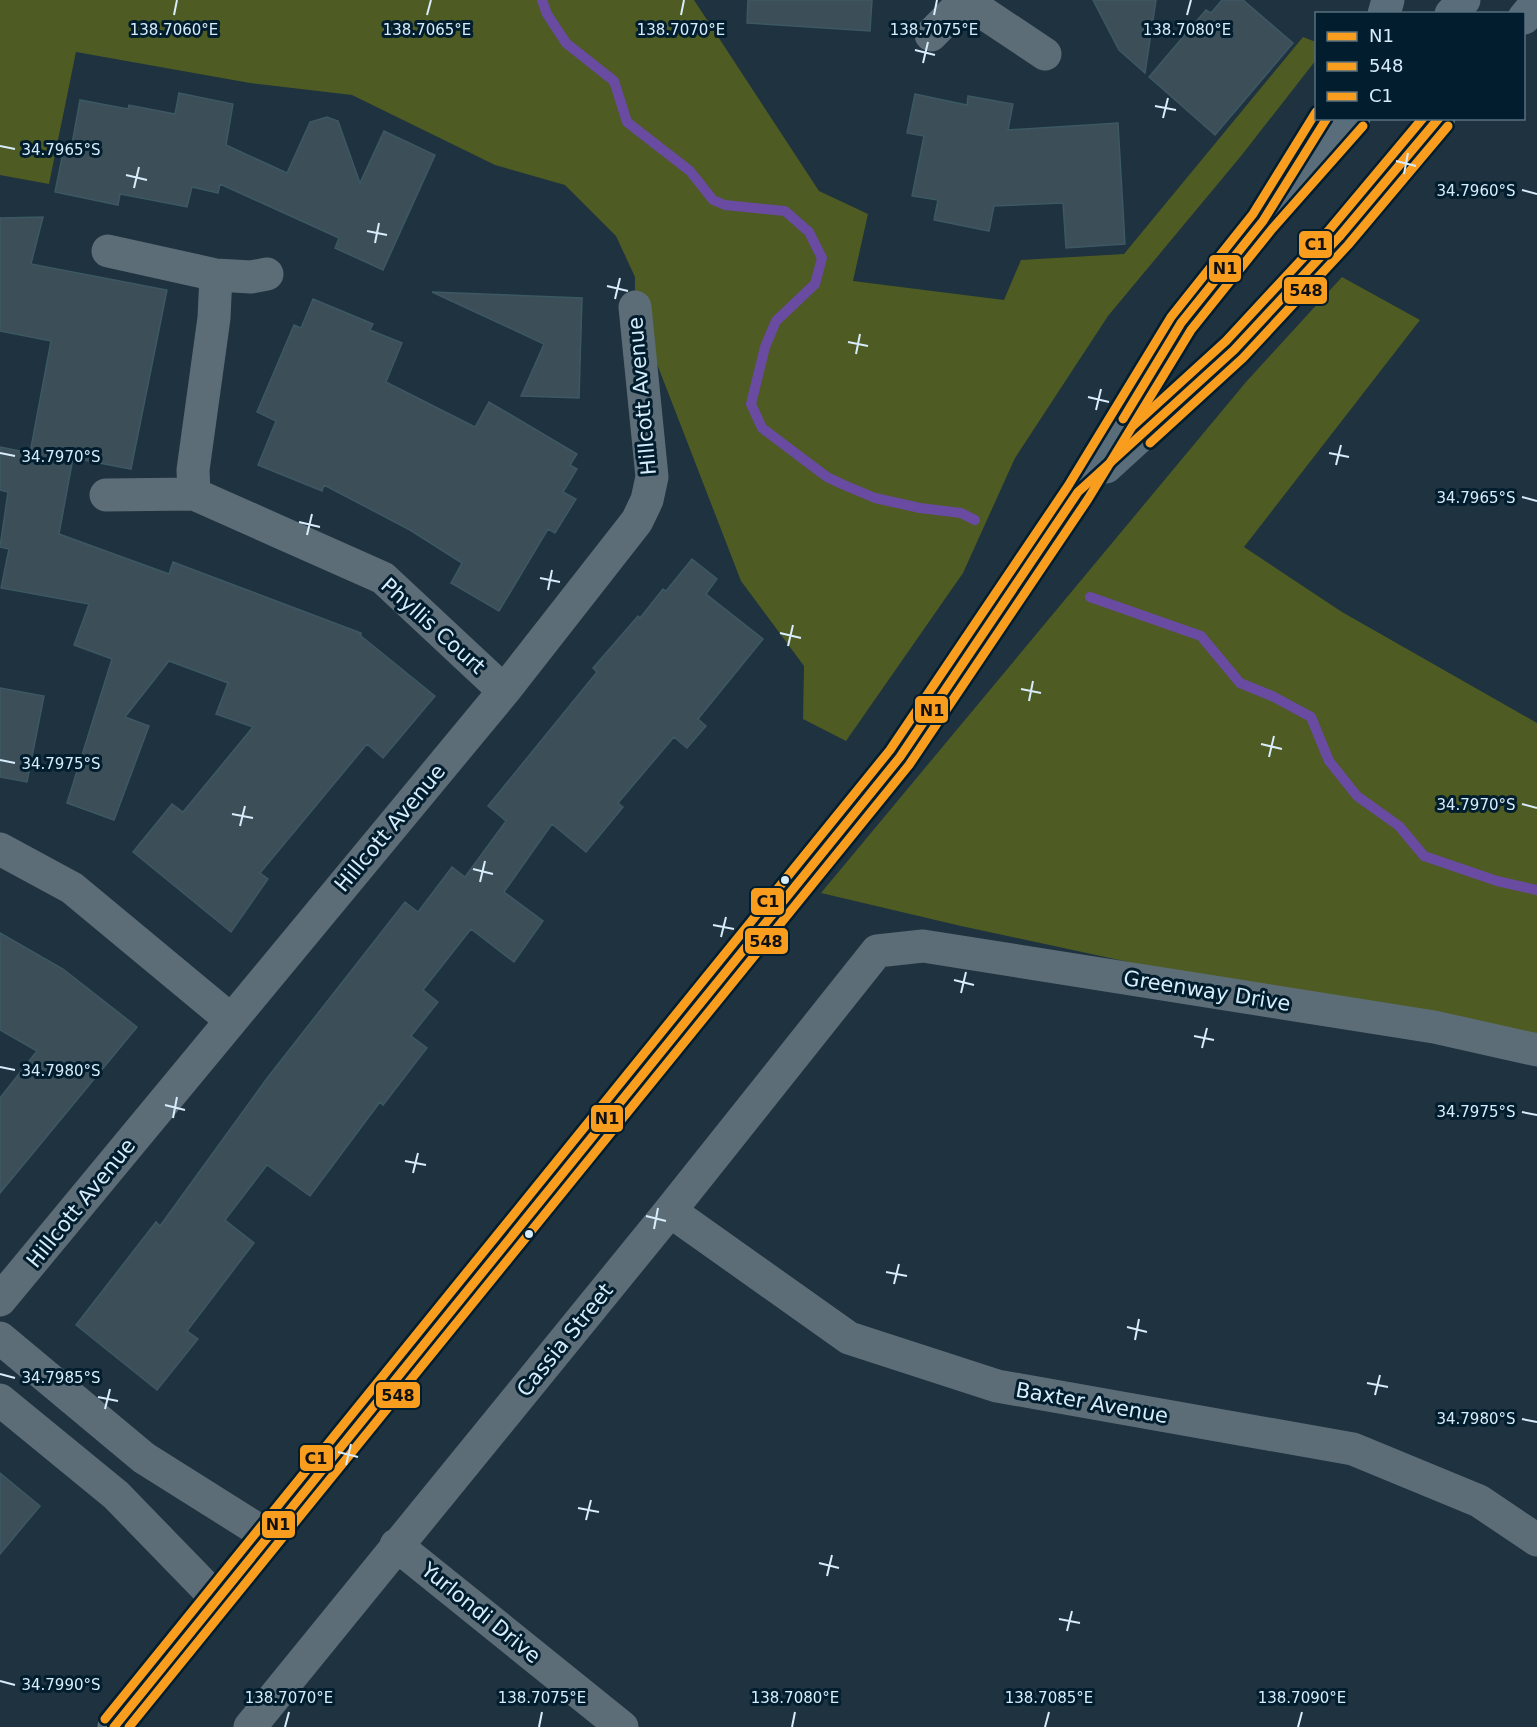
<svg xmlns="http://www.w3.org/2000/svg" width="1537" height="1727" viewBox="0 0 1537 1727" font-family="'DejaVu Sans',sans-serif">
  <style>
    .green { fill: #4e5b22 }
    .lines { fill: none; stroke-linecap: round; stroke-linejoin: round }
    .stream { stroke: #6a4ba2; stroke-width: 10 }
    .building { fill: #3c4f58; stroke: #3c5863; stroke-width: 1.5 }
    .minor { stroke: #5d6d77; stroke-width: 33 }
    .major { stroke: #5a6d7a; stroke-width: 33 }
    .bus-1-casing { stroke: #011d2e; stroke-width: 14 }
    .bus-2-casing { stroke: #011d2e; stroke-width: 14 }
    .bus-3-casing { stroke: #011d2e; stroke-width: 14 }
    .bus-1 { stroke: #f99d1e; stroke-width: 9 }
    .bus-2 { stroke: #f99d1e; stroke-width: 9 }
    .bus-3 { stroke: #f99d1e; stroke-width: 9 }
    .ticks { fill: none; stroke: #d8edfb; stroke-width: 2 }
    .bus-dot { fill: #d8edfb; stroke: #011d2e; stroke-width: 2 }
    .labels { text-anchor: middle; stroke-width: 6; stroke-linejoin: round; paint-order: stroke }
    .street-label { font-size: 21px; fill: #d8edfb; stroke: #011d2e }
    .ticks-label { font-size: 15px; text-anchor: middle; fill: #d8edfb; stroke: #011d2e; stroke-width: 6; stroke-linejoin: round; paint-order: stroke }
    .line-badge { stroke: #011d2e; stroke-width: 2 }
    .pale-badge-label { font-size: 16px; text-anchor: middle; font-weight: bold; fill: #111 }
  </style>
  <rect width="100%" height="100%" fill="#1e323f"/>
  <path class="green" d="M 0,0 L 694,0 L 819,191 L 868,214 L 853,281 L 1004,300 L 1021,260 L 1124,254 L 1303,37 L 1316,42 L 1316,60 L 1241,156 L 1108,316 L 1015,458 L 963,573 L 846,741 L 803,719 L 804,666 L 741,581 L 635,307 L 635,277 L 616,236 L 565,185 L 495,165 L 352,95 L 250,83 L 76,52 L 49,184 L 0,175 Z
    M 1342,277 L 1420,320 L 1244,547 L 1342,612 L 1537,723 L 1537,1050 L 961,926 L 821,893 L 1246,382 Z"/>
  <g class="lines">
    <path class="stream" d="M 542,0 L 547,14 L 566,43 L 614,81 L 627,122 L 690,171 L 713,200 L 725,205 L 785,211 L 809,232 L 822,258 L 815,284 L 776,321 L 765,347 L 751,404 L 762,428 L 827,477 L 844,485 L 875,498 L 920,508 L 961,513 L 975,520
      M 1090,597 L 1201,636 L 1240,683 L 1272,696 L 1311,717 L 1329,761 L 1357,796 L 1399,826 L 1424,856 L 1497,881 L 1537,890"/>
  </g>
  <path class="building" d="M 748,0 L 872,0 L 870,31 L 747,23 Z
    M 1093,0 L 1156,0 L 1145,73 L 1119,50 Z
    M 1222,0 L 1243,0 L 1293,43 L 1215,135 L 1149,77 L 1206,10 L 1211,13 Z
    M 179,93 L 233,104 L 226,145 L 287,173 L 310,122 L 327,117 L 338,121 L 360,183 L 384,131 L 435,155 L 383,270 L 335,248 L 339,238 L 220,184 L 218,193 L 192,187 L 187,207 L 120,194 L 118,205 L 55,192 L 65,143 L 72,144 L 80,100 L 128,109 L 129,105 L 175,114 Z
    M 915,94 L 967,105 L 968,96 L 1013,104 L 1008,130 L 1118,123 L 1125,244 L 1066,248 L 1063,203 L 994,206 L 989,231 L 934,220 L 938,200 L 912,196 L 924,136 L 907,133 Z
    M 43,217 L 31,264 L 167,290 L 131,469 L 73,458 L 59,534 L 169,574 L 173,562 L 361,633 L 361,636 L 435,696 L 383,758 L 367,744 L 260,873 L 268,879 L 231,932 L 133,852 L 172,804 L 183,812 L 253,727 L 216,714 L 228,683 L 169,661 L 125,717 L 149,726 L 114,820 L 67,803 L 112,659 L 74,645 L 89,604 L 1,588 L 9,549 L 0,547 L 8,492 L 0,490 L 0,447 L 30,453 L 51,341 L 0,331 L 0,218 Z
    M 432,292 L 582,298 L 579,398 L 521,396 L 544,344 Z
    M 313,299 L 373,324 L 370,330 L 402,343 L 386,382 L 475,427 L 489,402 L 577,454 L 570,465 L 577,469 L 563,492 L 576,499 L 555,533 L 548,529 L 499,611 L 451,583 L 462,563 L 410,530 L 324,485 L 322,491 L 258,465 L 276,421 L 257,412 L 294,325 L 301,328 Z
    M 692,559 L 717,579 L 706,594 L 763,639 L 698,719 L 706,726 L 687,748 L 674,737 L 618,803 L 623,807 L 586,852 L 552,824 L 504,892 L 543,921 L 514,962 L 471,929 L 423,990 L 438,1002 L 411,1036 L 427,1048 L 383,1105 L 380,1102 L 310,1196 L 267,1165 L 225,1220 L 254,1243 L 187,1331 L 198,1339 L 157,1390 L 76,1325 L 156,1222 L 160,1226 L 268,1077 L 405,902 L 418,912 L 452,867 L 465,877 L 506,821 L 488,806 L 597,672 L 593,668 L 638,616 L 640,618 L 663,589 L 666,591 Z
    M 0,688 L 44,696 L 27,782 L 0,777 Z
    M 0,933 L 63,969 L 137,1027 L 0,1193 L 0,1098 L 37,1051 L 0,1030 Z
    M 0,1473 L 40,1506 L 0,1554 Z"/>
  <g class="lines">
    <path class="minor" d="M 964,0 L 1045,54
      M 931,35 L 964,1
      M 108,251 L 216,275 L 214,318 L 193,470 L 194,494 L 383,578 L 504,691
      M 216,275 L 251,277 L 267,274
      M 106,495 L 194,494
      M 0,849 L 72,888 L 231,1020
      M 670,1211 L 849,1338 L 997,1386 L 1353,1449 L 1479,1501 L 1537,1540
      M 0,1300 L 504,691 L 637,521 L 647,500 L 652,477 L 635,307
      M 0,1338 L 144,1458 L 268,1536
      M 0,1400 L 116,1495 L 217,1599
      M 396,1545 L 622,1727
      M 250,1727 L 670,1211 L 877,951 L 923,946 L 1434,1027 L 1537,1050"/>
    <path class="major" d="M 1384,14 L 1388,0
      M 1451,14 L 1464,0
      M 1524,18 L 1537,2
      M 1106,467 L 1234,350 L 1339,237 L 1439,118
      M 114,1727 L 900,757 L 1078,492 L 1181,323 L 1263,221 L 1354,118"/>
    <defs>
      <path id="bus-1" d="M 1123,419 L 1181,323 L 1263,221 L 1327,118
        M 114,1727 L 900,757 L 1078,492 L 1234,350 L 1339,237 L 1439,118"/>
      <path id="bus-2" d="M 1150,443 L 1243,358 L 1348,245 L 1448,126
        M 129,1727 L 909,765 L 1088,499 L 1191,330 L 1272,229 L 1363,126"/>
      <path id="bus-3" d="M 1134,425 L 1226,341 L 1330,229 L 1423,118
        M 105,1719 L 890,750 L 1068,486 L 1171,317 L 1253,214 L 1316,112"/>
    </defs>
    <use href="#bus-1" class="bus-1-casing"/>
    <use href="#bus-2" class="bus-2-casing"/>
    <use href="#bus-3" class="bus-3-casing"/>
    <use href="#bus-1" class="bus-1"/>
    <use href="#bus-2" class="bus-2"/>
    <use href="#bus-3" class="bus-3"/>
  </g>
  <path class="ticks" d="M 174,15 L 177,0M 427,15 L 431,0M 681,15 L 684,0M 934,15 L 937,0M 1187,15 L 1191,0M 915,50 L 935,55M 923,63 L 928,42M 1155,106 L 1176,110M 1163,118 L 1168,98M 0,146 L 15,149M 1396,161 L 1416,166M 1404,174 L 1408,153M 126,175 L 147,180M 134,188 L 139,167M 1522,190 L 1537,194M 367,231 L 387,235M 375,243 L 379,223M 607,286 L 628,291M 615,299 L 620,278M 848,342 L 868,346M 856,354 L 860,334M 1088,397 L 1109,402M 1096,410 L 1101,389M 0,453 L 15,456M 1329,453 L 1349,457M 1336,465 L 1341,445M 1522,497 L 1537,501M 299,522 L 320,527M 307,535 L 312,514M 540,578 L 560,582M 548,590 L 552,570M 780,633 L 801,638M 788,646 L 793,625M 1021,689 L 1041,693M 1029,701 L 1033,681M 1261,744 L 1282,749M 1269,757 L 1274,736M 0,760 L 15,763M 1522,804 L 1537,808M 232,814 L 253,818M 240,826 L 245,806M 473,869 L 493,874M 480,882 L 485,861M 713,925 L 734,929M 721,937 L 726,917M 954,980 L 974,985M 961,993 L 966,972M 1194,1036 L 1214,1040M 1202,1048 L 1207,1028M 0,1067 L 15,1070M 165,1105 L 185,1110M 1522,1112 L 1537,1115M 173,1118 L 177,1097M 405,1161 L 426,1165M 413,1173 L 418,1153M 646,1216 L 666,1221M 654,1229 L 658,1208M 886,1272 L 907,1276M 894,1284 L 899,1264M 1127,1327 L 1147,1332M 1135,1340 L 1139,1319M 0,1374 L 15,1378M 1367,1383 L 1388,1387M 1375,1395 L 1380,1375M 98,1397 L 118,1401M 105,1409 L 110,1389M 1522,1419 L 1537,1422M 338,1452 L 358,1457M 346,1465 L 351,1444M 578,1508 L 599,1512M 586,1520 L 591,1500M 819,1563 L 839,1568M 827,1576 L 832,1555M 1059,1619 L 1080,1623M 1067,1631 L 1072,1611M 0,1681 L 15,1685M 285,1727 L 289,1712M 539,1727 L 542,1712M 792,1727 L 795,1712M 1045,1727 L 1049,1712M 1298,1727 L 1302,1712"/>
  <g class="bus-dot">
    <circle cx="785" cy="880" r="5"/>
    <circle cx="529" cy="1234" r="5"/>
  </g>
  <g class="labels">
    <g class="street-label">
      <text transform="translate(642 396) rotate(-95)" y="7">Hillcott Avenue</text>
      <text transform="translate(433 626) rotate(42)" y="7">Phyllis Court</text>
      <text transform="translate(390 828) rotate(-50)" y="7">Hillcott Avenue</text>
      <text transform="translate(1207 991) rotate(9)" y="7">Greenway Drive</text>
      <text transform="translate(81 1203) rotate(-51)" y="7">Hillcott Avenue</text>
      <text transform="translate(565 1340) rotate(-51)" y="7">Cassia Street</text>
      <text transform="translate(1092 1403) rotate(10)" y="7">Baxter Avenue</text>
      <text transform="translate(481 1613) rotate(39)" y="7">Yurlondi Drive</text>
    </g>
  </g>
  <g class="ticks-label">
    <text x="174" y="35">138.7060°E</text>
    <text x="427" y="35">138.7065°E</text>
    <text x="681" y="35">138.7070°E</text>
    <text x="934" y="35">138.7075°E</text>
    <text x="1187" y="35">138.7080°E</text>
    <text x="61" y="155">34.7965°S</text>
    <text x="1476" y="196">34.7960°S</text>
    <text x="61" y="462">34.7970°S</text>
    <text x="1476" y="503">34.7965°S</text>
    <text x="61" y="769">34.7975°S</text>
    <text x="1476" y="810">34.7970°S</text>
    <text x="61" y="1076">34.7980°S</text>
    <text x="1476" y="1117">34.7975°S</text>
    <text x="61" y="1383">34.7985°S</text>
    <text x="1476" y="1424">34.7980°S</text>
    <text x="61" y="1690">34.7990°S</text>
    <text x="289" y="1703">138.7070°E</text>
    <text x="542" y="1703">138.7075°E</text>
    <text x="795" y="1703">138.7080°E</text>
    <text x="1049" y="1703">138.7085°E</text>
    <text x="1302" y="1703">138.7090°E</text>
  </g>
  <g class="line-badge">
    <rect x="1298" y="230" width="35" height="29" rx="6" fill="#f99d1e"/>
    <rect x="1208" y="254" width="34" height="29" rx="6" fill="#f99d1e"/>
    <rect x="1283" y="276" width="45" height="29" rx="6" fill="#f99d1e"/>
    <rect x="914" y="695" width="35" height="29" rx="6" fill="#f99d1e"/>
    <rect x="750" y="887" width="35" height="29" rx="6" fill="#f99d1e"/>
    <rect x="744" y="927" width="45" height="28" rx="6" fill="#f99d1e"/>
    <rect x="590" y="1104" width="34" height="29" rx="6" fill="#f99d1e"/>
    <rect x="375" y="1381" width="46" height="28" rx="6" fill="#f99d1e"/>
    <rect x="299" y="1444" width="35" height="28" rx="6" fill="#f99d1e"/>
    <rect x="261" y="1510" width="35" height="29" rx="6" fill="#f99d1e"/>
  </g>
  <g class="pale-badge-label">
    <text x="1316" y="250">C1</text>
    <text x="1225" y="274">N1</text>
    <text x="1306" y="296">548</text>
    <text x="932" y="716">N1</text>
    <text x="768" y="907">C1</text>
    <text x="766" y="947">548</text>
    <text x="607" y="1124">N1</text>
    <text x="398" y="1401">548</text>
    <text x="316" y="1464">C1</text>
    <text x="278" y="1530">N1</text>
  </g>
  <rect x="1315" y="12" width="210" height="108" fill="#011d2e" stroke="#577080" stroke-width="1.5"/>
  <rect x="1327" y="32" width="30" height="9" fill="#f99d1e" stroke="#577080" stroke-width="1.5"/>
  <text x="1369" y="42" font-size="18" fill="#d8edfb">N1</text>
  <rect x="1327" y="62" width="30" height="9" fill="#f99d1e" stroke="#577080" stroke-width="1.5"/>
  <text x="1369" y="72" font-size="18" fill="#d8edfb">548</text>
  <rect x="1327" y="92" width="30" height="9" fill="#f99d1e" stroke="#577080" stroke-width="1.5"/>
  <text x="1369" y="102" font-size="18" fill="#d8edfb">C1</text>
</svg>
